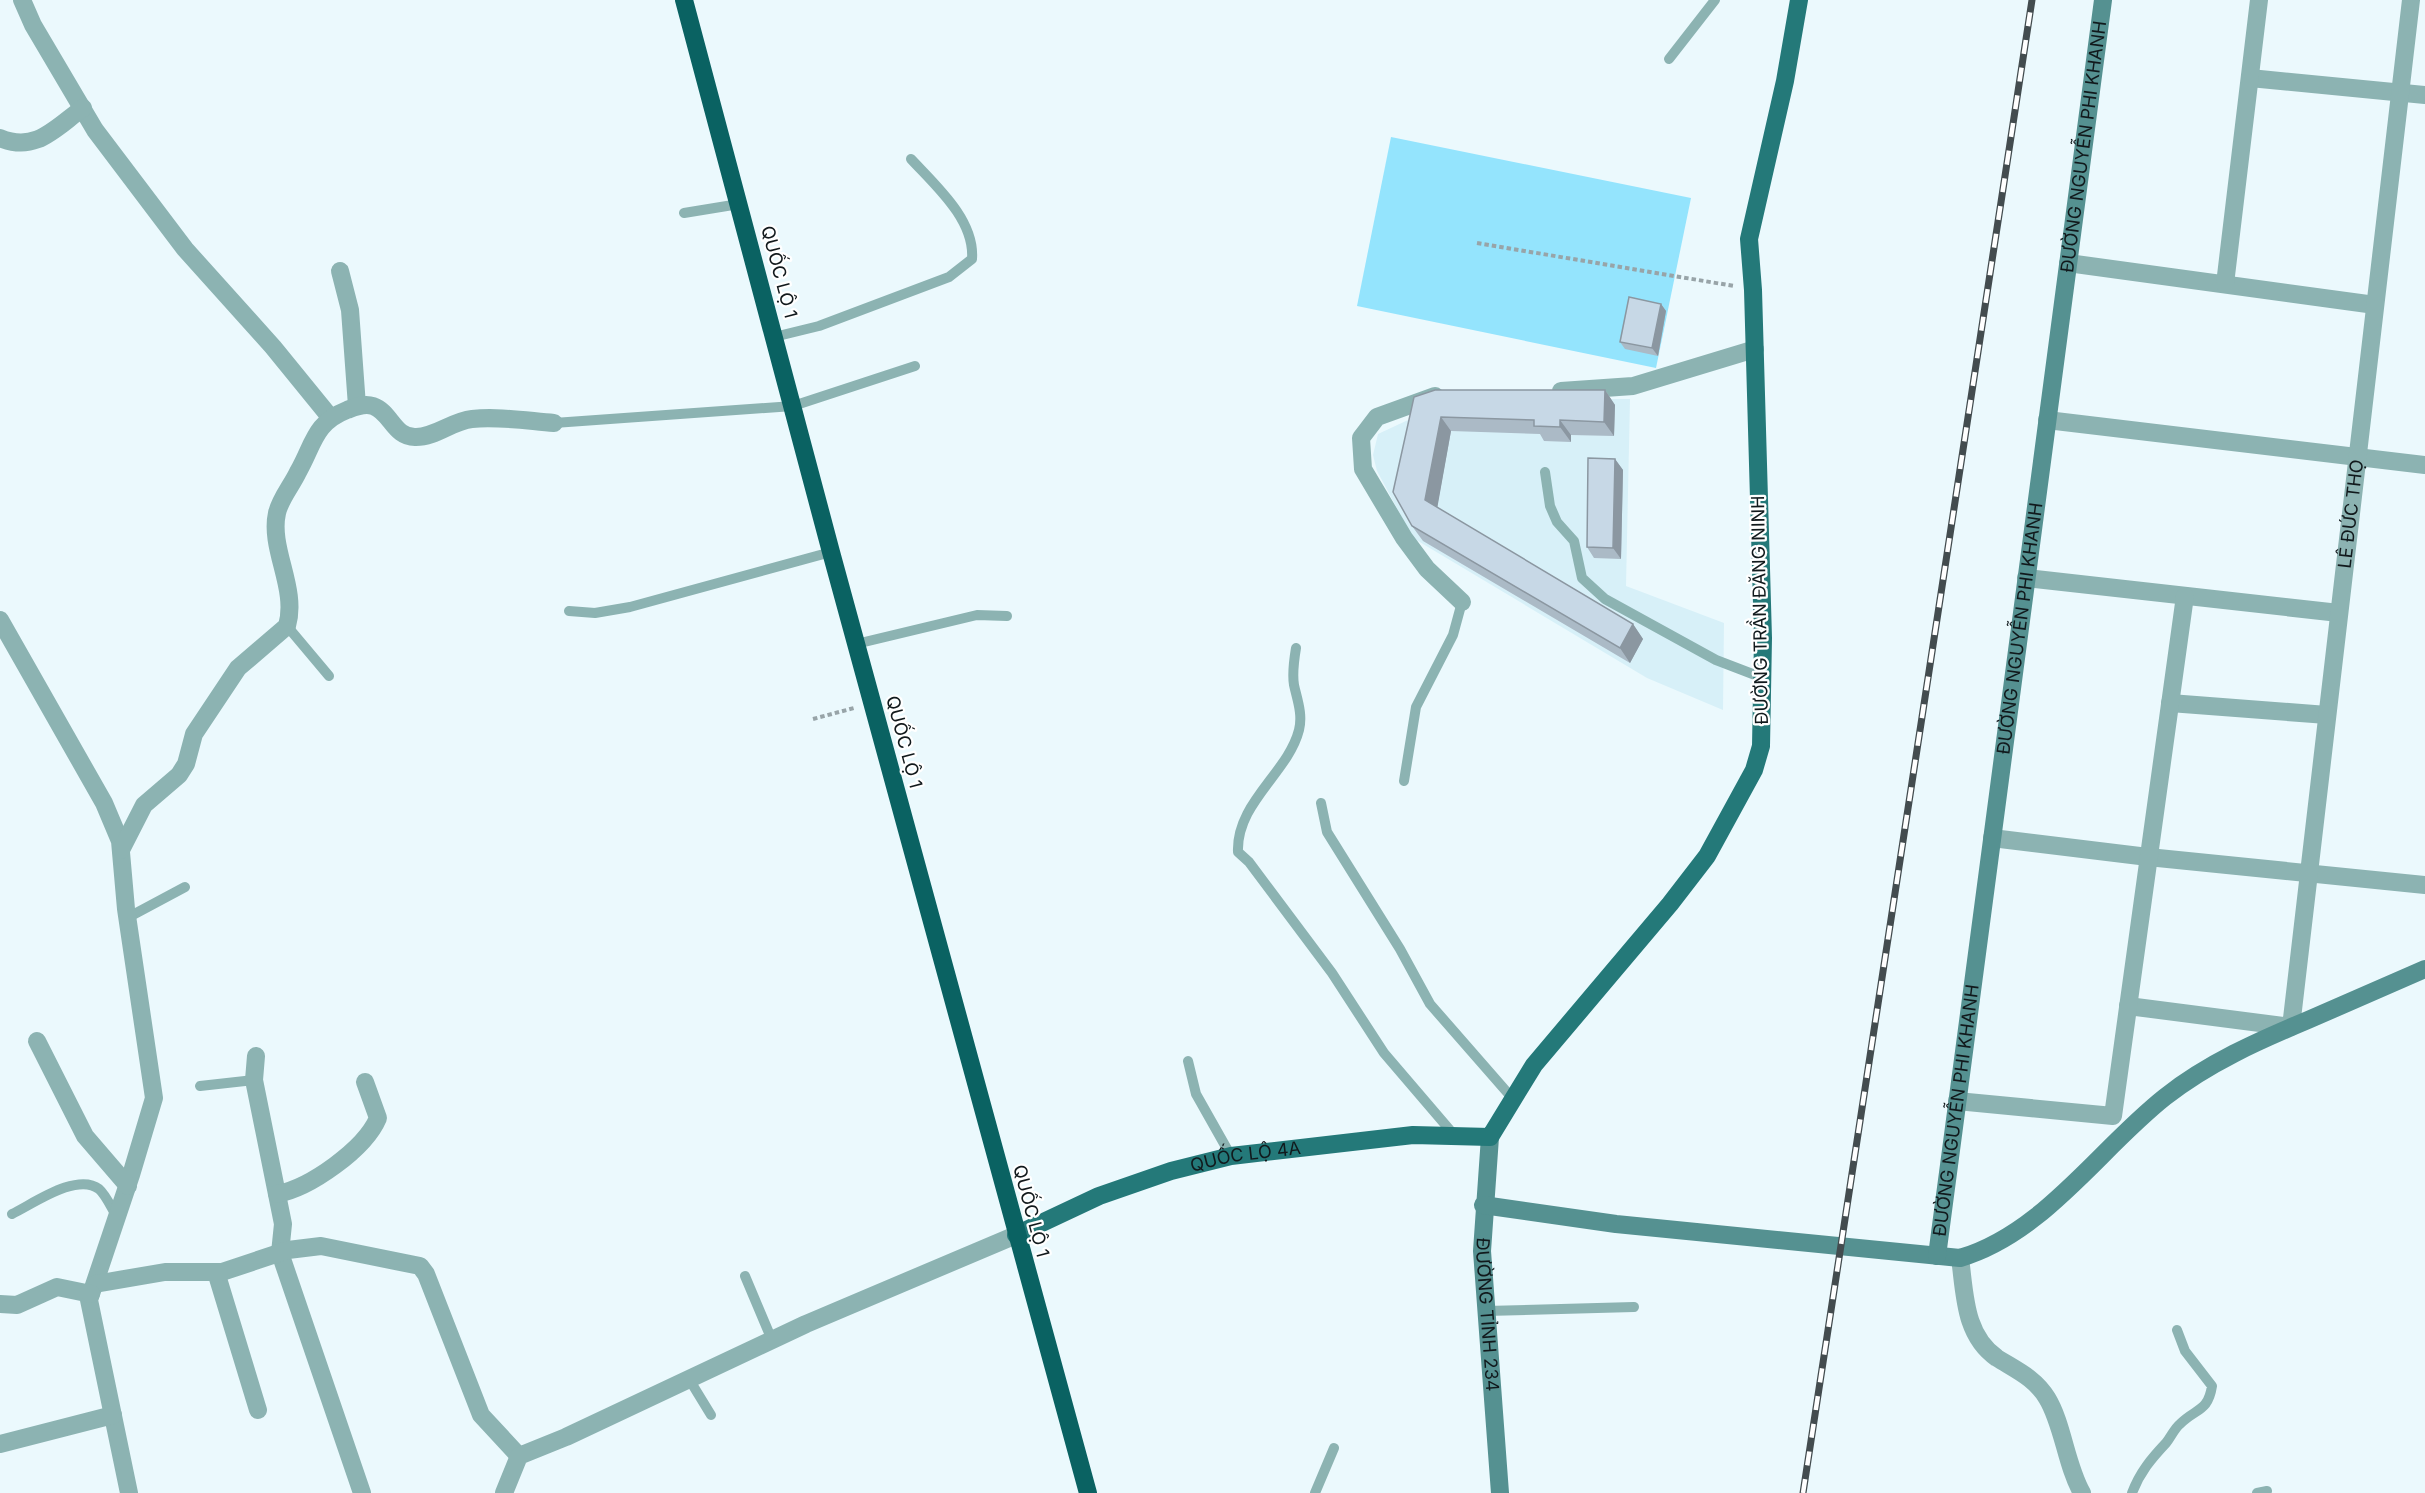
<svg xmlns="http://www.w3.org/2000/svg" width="2425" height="1493" viewBox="0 0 2425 1493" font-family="Inter,sans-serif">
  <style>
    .built { fill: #d7f0f8 }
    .green { fill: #94e4fd }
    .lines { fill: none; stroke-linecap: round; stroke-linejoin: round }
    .path { stroke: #98a4a8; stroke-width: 4; stroke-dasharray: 4.5 3; stroke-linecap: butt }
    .lane { stroke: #8cb3b2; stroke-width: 10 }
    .street { stroke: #8cb3b2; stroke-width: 18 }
    .secondary { stroke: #559191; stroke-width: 18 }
    .primary { stroke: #247979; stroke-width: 18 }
    .highway { stroke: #0a6262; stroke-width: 18 }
    .rail-casing { stroke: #434c4f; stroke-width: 7 }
    .rail { stroke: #fff; stroke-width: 4.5; stroke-dasharray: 14; stroke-linecap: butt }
    .wall { fill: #abbac6 }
    .shaded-wall { fill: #8b97a1 }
    .building { fill: #c7d8e6; stroke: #8b97a1; stroke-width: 1.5 }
    .labels { text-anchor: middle; stroke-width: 4.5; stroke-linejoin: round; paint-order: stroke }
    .street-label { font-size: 18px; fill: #11191c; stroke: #fff }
  </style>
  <rect width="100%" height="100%" fill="#ebf9fd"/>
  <path class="built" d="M 1453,399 L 1630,399 L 1626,586 L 1724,623 L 1723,710 L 1647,678 L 1413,538 L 1377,471 L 1373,455 L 1378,434 Z"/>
  <path class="green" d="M 1391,137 L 1691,198 L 1656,368 L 1357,306 Z"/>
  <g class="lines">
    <path class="path" d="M 1477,243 L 1734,286
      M 813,719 L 854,708"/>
    <path class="lane" d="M 1669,59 L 1715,0
      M 684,213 L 739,204
      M 774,337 L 819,326 L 949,277 L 972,259 C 975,220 936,186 911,159
      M 554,423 L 793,406 L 915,366
      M 1545,472 L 1550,506 L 1557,522 L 1574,541 L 1582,578 L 1605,599 L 1716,660 L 1763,678
      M 569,611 L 595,613 L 630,607 L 831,552
      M 287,626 L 329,676
      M 856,644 L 977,615 L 1007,616
      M 1296,648 C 1294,660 1292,673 1294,685 C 1297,699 1303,714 1299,730 C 1288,773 1236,803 1238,852 L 1249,862 L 1332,973 L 1384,1053 L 1455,1136
      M 1404,781 L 1416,707 L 1453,635 L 1462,602
      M 1321,803 L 1327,832 L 1400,949 L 1430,1004 L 1513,1099
      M 127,918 L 185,887
      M 1188,1061 L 1196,1094 L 1231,1156
      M 200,1086 L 254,1080
      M 12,1214 C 33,1204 77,1172 99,1189 C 106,1195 112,1209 117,1217
      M 745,1276 L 772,1340
      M 1486,1311 L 1634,1307
      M 689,1379 L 711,1415
      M 1315,1493 L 1334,1448
      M 2132,1493 C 2140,1472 2151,1459 2166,1443 C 2171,1437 2174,1429 2180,1424 C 2196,1408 2208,1412 2212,1386 L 2185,1351 L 2177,1330
      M 2257,1493 L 2267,1491"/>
    <g class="street">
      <path d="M 22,0 L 33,25 L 95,130 L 185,249 L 273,347 L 330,417"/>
      <path d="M 2250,78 L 2425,95"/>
      <path d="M 0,138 C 36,153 55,128 83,108"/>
      <path d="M 2068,263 L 2375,305"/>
      <path d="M 340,271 L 350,310 L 357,406"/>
      <path d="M 2225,284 L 2259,0"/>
      <path d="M 1561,391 L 1633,386 L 1755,349"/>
      <path d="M 1435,396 L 1377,417 L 1361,438 L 1363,469 L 1404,538 L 1427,569 L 1462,602"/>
      <path d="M 2047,420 L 2425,465"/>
      <path d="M 2026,578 L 2339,613"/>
      <path d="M 0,620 L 104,803 L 120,841 L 126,909 L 154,1098 L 131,1175 L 89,1300 L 129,1493"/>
      <path d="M 2170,703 L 2327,715"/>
      <path d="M 1992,838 L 2148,857 L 2425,885"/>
      <path d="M 121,850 L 144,805 L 179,775 L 186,764 L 194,734 L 238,668 L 287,626 C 298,588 269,549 277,513 C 280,499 292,485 298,472 C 314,444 314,423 347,410 C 355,407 364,403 373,406 C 391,412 394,438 416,437 C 436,437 452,421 472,419 C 498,416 528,421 554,423"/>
      <path id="s1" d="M 2128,1006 L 2291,1027 L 2411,0"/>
      <path d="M 37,1041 L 85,1136 L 128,1186"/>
      <path d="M 256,1056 L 254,1080 L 283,1224 L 280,1253 L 362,1493"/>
      <path d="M 1957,1101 L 2113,1116 L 2185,596"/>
      <path d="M 277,1194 C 310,1188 365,1149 378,1118 L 365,1082"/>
      <path d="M 1960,1258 C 1965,1294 1964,1335 1997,1358 C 2016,1370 2035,1378 2047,1398 C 2063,1424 2066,1465 2082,1493"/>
      <path d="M 216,1272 L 258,1410"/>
      <path d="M 95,1284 L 165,1272 L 222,1272 L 288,1250 L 321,1246 L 420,1266 L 426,1274 L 481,1415 L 519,1456"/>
      <path d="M 0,1304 L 17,1305 L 57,1287 L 91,1294"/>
      <path d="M 0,1444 L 113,1415"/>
      <path d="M 504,1493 L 519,1456 L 566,1437 L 806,1324 L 1016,1235"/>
    </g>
    <g class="secondary">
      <path id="s2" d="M 1490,1137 L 1482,1251 L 1500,1493"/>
      <path d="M 1483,1205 L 1616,1224 L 1960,1258 C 2044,1233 2098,1150 2165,1097 C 2208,1063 2258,1041 2308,1020 C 2347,1003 2386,986 2425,969"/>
      <path id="s3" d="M 1937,1256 L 2103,0"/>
    </g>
    <path class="primary" id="s4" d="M 1016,1235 L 1099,1196 L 1171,1171 L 1231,1156 L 1413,1135 L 1490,1137 L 1534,1065 L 1670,904 L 1707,856 L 1754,770 L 1761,746 L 1763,638 L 1753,290 L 1749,239 L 1785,81 L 1799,0"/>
    <path class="highway" d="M 684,0 L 831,552 L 1088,1493"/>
    <defs>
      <path id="rail" d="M 1803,1493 L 2032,0"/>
    </defs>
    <use href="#rail" class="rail-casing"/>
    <use href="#rail" class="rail"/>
  </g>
  <path class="wall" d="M 1661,304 L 1666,311 L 1658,356 L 1625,349 L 1620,342 Z
    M 1605,390 L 1615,405 L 1614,436 L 1571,435 L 1571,442 L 1544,441 L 1540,434 L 1451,431 L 1437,507 L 1633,624 L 1643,639 L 1630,663 L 1423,541 L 1412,526 L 1414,397 Z
    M 1615,459 L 1623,470 L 1621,559 L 1594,558 L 1587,547 Z"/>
  <path class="shaded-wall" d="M 1661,304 L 1666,311 L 1658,356 L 1652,348 Z
    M 1605,390 L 1615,405 L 1614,436 L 1604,422 Z
    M 1441,417 L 1451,431 L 1436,515 L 1425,500 Z
    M 1560,420 L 1571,435 L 1571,442 L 1560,427 Z
    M 1615,459 L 1623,470 L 1621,559 L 1613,548 Z
    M 1633,624 L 1643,639 L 1630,663 L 1620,648 Z"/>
  <path class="building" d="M 1629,297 L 1661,304 L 1652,348 L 1620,342 Z
    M 1435,390 L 1605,390 L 1604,422 L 1560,420 L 1560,427 L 1534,426 L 1534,420 L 1441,417 L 1425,500 L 1633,624 L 1620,648 L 1412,526 L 1393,492 L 1414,397 Z
    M 1588,458 L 1615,459 L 1613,548 L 1587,547 Z"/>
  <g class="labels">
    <g class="street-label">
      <text dy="6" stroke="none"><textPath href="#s3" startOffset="1119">ĐƯỜNG NGUYỄN PHI KHANH</textPath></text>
      <text transform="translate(779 272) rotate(75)" y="6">QUỐC LỘ 1</text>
      <text dy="6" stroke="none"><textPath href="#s1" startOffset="681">LÊ ĐỨC THỌ</textPath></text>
      <text transform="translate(1760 610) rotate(-91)" y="6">ĐƯỜNG TRẦN ĐĂNG NINH</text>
      <text dy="6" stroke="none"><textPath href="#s3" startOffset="633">ĐƯỜNG NGUYỄN PHI KHANH</textPath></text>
      <text transform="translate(904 742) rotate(75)" y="6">QUỐC LỘ 1</text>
      <text dy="6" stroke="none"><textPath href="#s3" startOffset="147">ĐƯỜNG NGUYỄN PHI KHANH</textPath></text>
      <text dy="6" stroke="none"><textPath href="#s4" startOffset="244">QUỐC LỘ 4A</textPath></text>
      <text transform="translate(1031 1211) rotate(75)" y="6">QUỐC LỘ 1</text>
      <text dy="6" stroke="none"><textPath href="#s2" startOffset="178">ĐƯỜNG TỈNH 234</textPath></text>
    </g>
  </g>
</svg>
